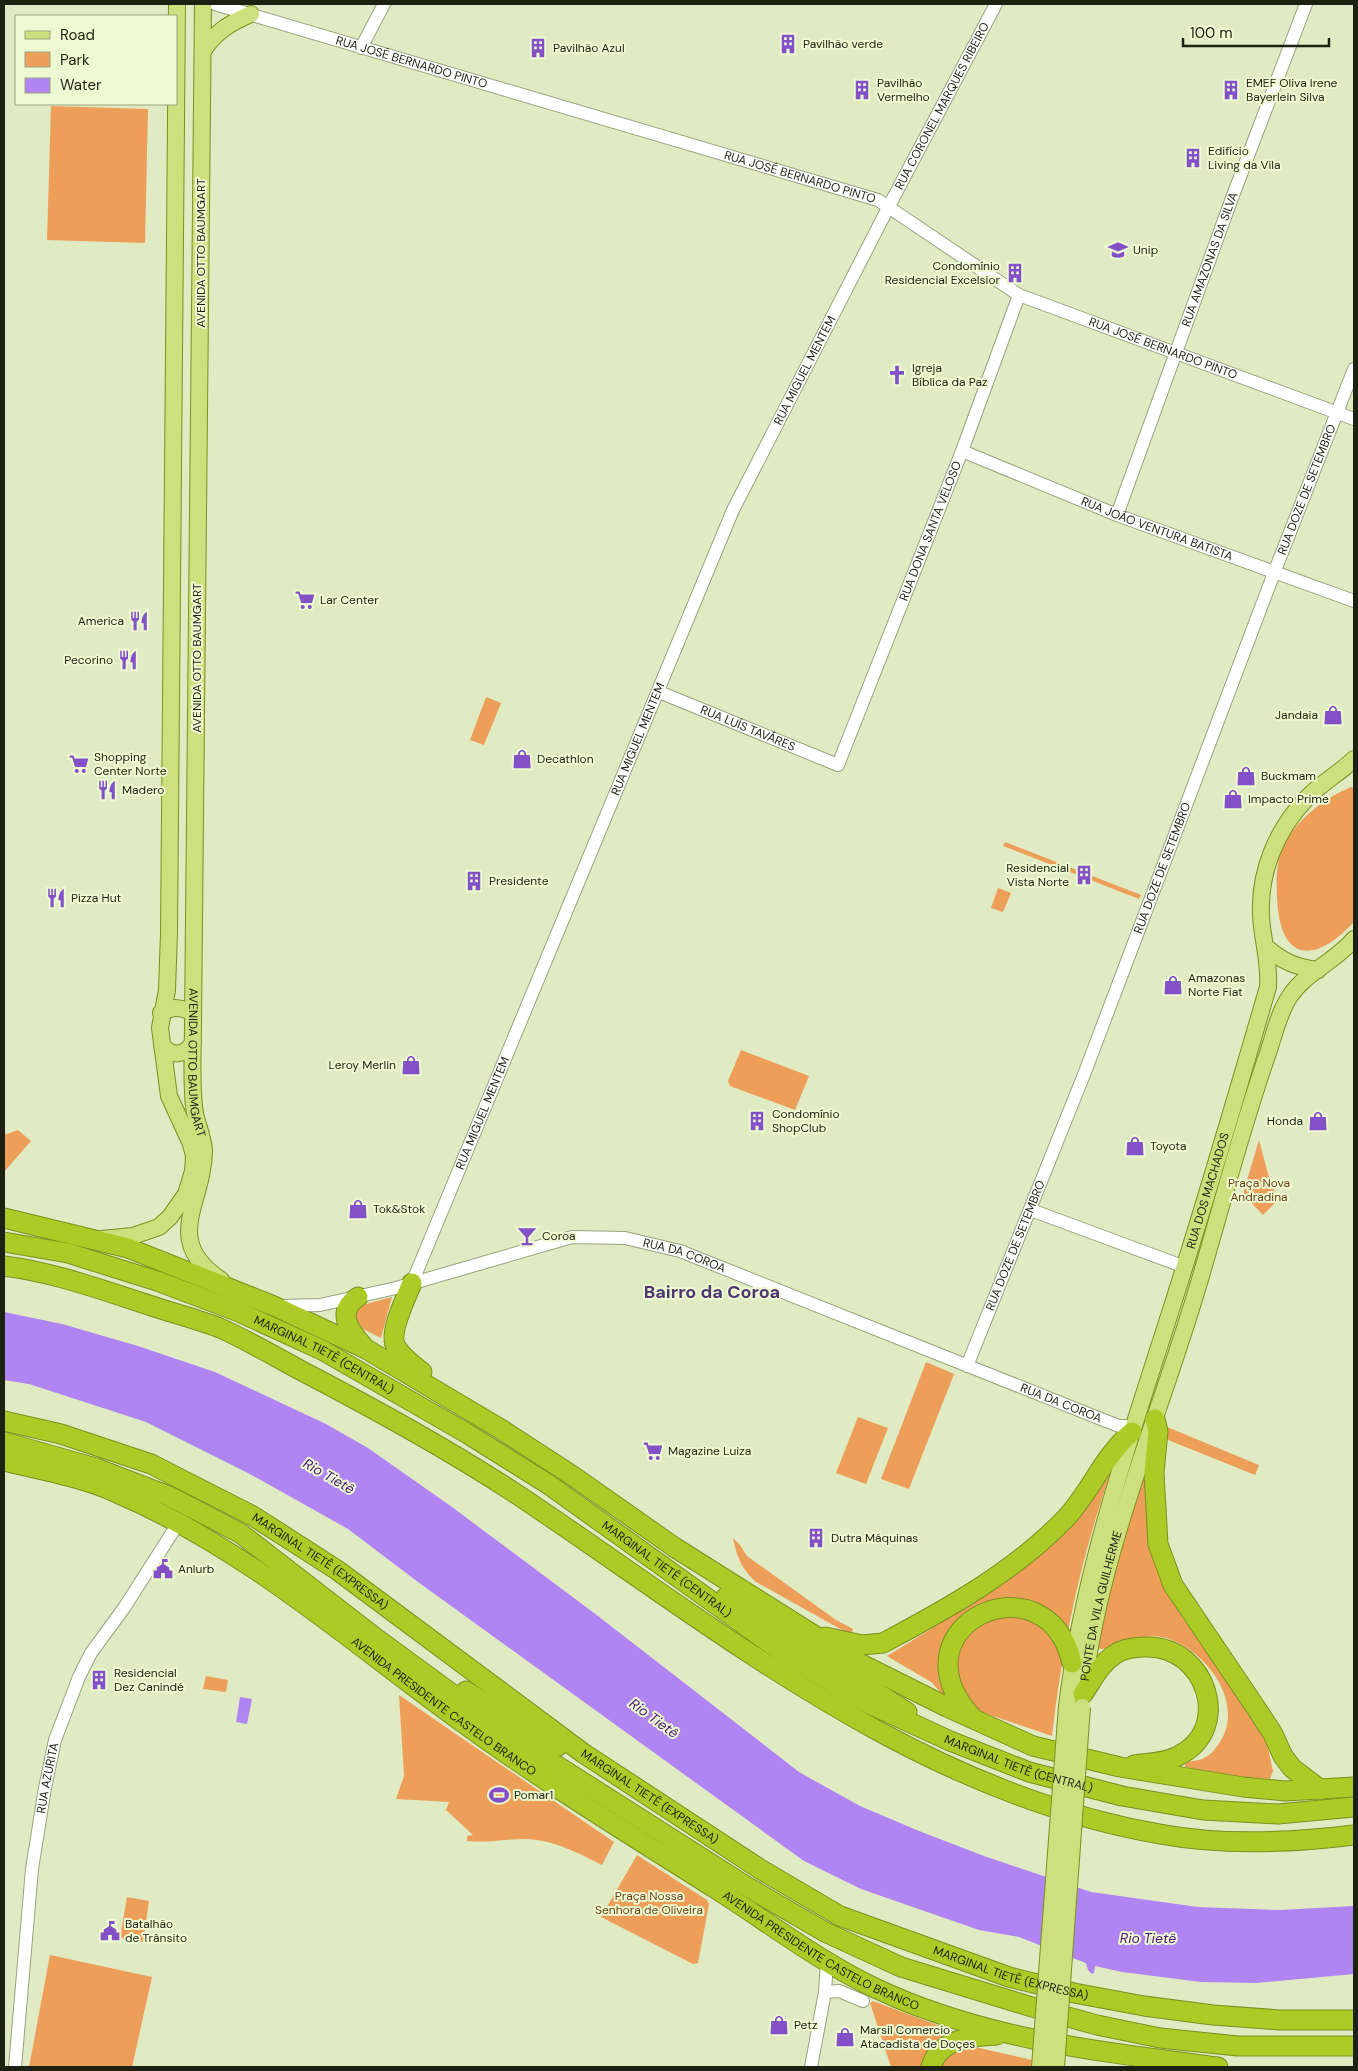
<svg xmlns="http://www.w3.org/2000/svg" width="1358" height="2071" viewBox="0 0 1358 2071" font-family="'DM Sans',sans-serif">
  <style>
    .green { fill: #ed9f5a }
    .water { fill: #b084f3 }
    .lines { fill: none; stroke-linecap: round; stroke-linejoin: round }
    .minor-casing { stroke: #98a37d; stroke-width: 14 }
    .major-casing { stroke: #7a9020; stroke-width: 18 }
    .highway-casing { stroke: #7a9020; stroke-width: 21 }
    .minor { stroke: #fff; stroke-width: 12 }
    .major { stroke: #cde07d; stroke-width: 16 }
    .highway { stroke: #accb27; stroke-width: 19 }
    .major-bridge-casing { stroke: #7a9020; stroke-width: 18; stroke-linecap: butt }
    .major-bridge { stroke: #cde07d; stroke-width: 16 }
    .labels { text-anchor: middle; stroke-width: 4; stroke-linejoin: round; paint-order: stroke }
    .poi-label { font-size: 12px; fill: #1d2112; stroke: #edf9d0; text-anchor: start }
    .street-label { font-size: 12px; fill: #1d2112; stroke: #edf9d0 }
    .park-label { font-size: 12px; fill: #683f19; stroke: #edf9d0 }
    .water-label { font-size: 14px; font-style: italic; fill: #471679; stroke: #edf9d0 }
    .district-label { font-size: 18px; font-weight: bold; fill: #4e3671; stroke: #edf9d0 }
  </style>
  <rect width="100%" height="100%" fill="#e0ebc3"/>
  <path class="green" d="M 51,106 L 148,109 L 145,243 L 47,240 Z
    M 486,697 L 501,703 L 484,745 L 470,740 Z
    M 1351,787 L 1354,788 L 1354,922 C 1314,965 1280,962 1277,898 C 1276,876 1276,855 1289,836 C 1304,814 1327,797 1351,787 Z
    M 1005,842 L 1141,895 L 1139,899 L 1003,846 Z
    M 998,888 L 1011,893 L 1003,912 L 991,908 Z
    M 741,1050 L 809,1076 L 795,1110 L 730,1086 L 728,1081 Z
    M 18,1130 L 31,1141 L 4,1172 L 4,1135 Z
    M 1259,1140 L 1268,1174 L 1278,1200 L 1263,1215 L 1244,1195 L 1244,1190 Z
    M 392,1297 L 381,1338 L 361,1328 L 354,1322 L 353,1311 L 362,1305 Z
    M 926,1362 L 954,1374 L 909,1489 L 881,1479 Z
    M 858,1417 L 888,1428 L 866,1484 L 836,1473 Z
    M 1167,1427 L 1259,1465 L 1255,1475 L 1168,1440 L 1165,1434 Z
    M 1113,1466 C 1081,1556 1063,1641 1052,1736 L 949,1701 L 931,1682 L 887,1656 L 988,1594 L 1054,1540 Z
    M 1142,1478 L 1146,1482 L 1149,1535 L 1164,1585 L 1182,1617 L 1264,1730 L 1273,1771 L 1270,1779 L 1220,1775 L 1185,1767 L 1185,1762 C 1191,1761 1199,1761 1204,1758 C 1211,1755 1216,1748 1220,1742 C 1245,1703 1207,1652 1169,1639 C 1138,1628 1118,1654 1095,1648 L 1110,1575 Z
    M 733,1538 L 740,1545 L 747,1556 L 836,1620 L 853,1629 L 851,1635 L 756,1582 C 742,1569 737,1558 733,1538 Z
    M 206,1676 L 228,1680 L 226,1692 L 203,1689 Z
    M 399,1695 L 614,1842 L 602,1865 C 578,1853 554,1840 526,1839 C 506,1839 487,1843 467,1841 L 467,1836 L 473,1835 L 446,1810 L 449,1802 L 396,1799 L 404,1776 Z
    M 637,1855 L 707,1900 L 709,1904 L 698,1963 L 693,1964 L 601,1917 Z
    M 127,1897 L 149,1901 L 143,1942 L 120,1938 Z
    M 50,1955 L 152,1977 L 132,2067 L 29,2067 Z
    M 873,2001 L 961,2034 L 966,2045 L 1032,2060 L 1031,2067 L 891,2067 L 872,2009 L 870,2003 Z"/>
  <path class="water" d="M 4,1312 L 62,1324 L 138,1346 L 215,1372 L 326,1424 L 368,1448 L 452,1507 L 598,1616 L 799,1772 L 860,1806 L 919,1831 L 984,1856 L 1091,1892 L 1198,1907 L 1280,1910 L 1354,1906 L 1354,1974 L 1256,1983 L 1201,1982 L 1122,1972 L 1095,1966 L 1094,1973 L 1092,1974 L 1088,1970 L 1086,1963 L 1078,1960 L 1019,1937 L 979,1930 L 861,1889 L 804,1861 L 418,1582 L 348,1529 L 248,1473 L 146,1422 L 29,1384 L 4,1380 Z
    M 240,1697 L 252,1699 L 247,1724 L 236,1722 Z"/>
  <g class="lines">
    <defs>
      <g id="minor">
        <path id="s1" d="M 215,4 L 878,200 L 1019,295 L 1354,419"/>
        <path d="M 361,48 L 384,4"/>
        <path id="s2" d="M 962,451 L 1117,515 L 1354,601"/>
        <path id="s3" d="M 1117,515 L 1232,198 L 1306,4"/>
        <path id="s4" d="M 659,692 L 838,765 L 962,451 L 1019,295"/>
        <path d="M 1031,1210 L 1185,1267"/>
        <path id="s5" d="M 412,1283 L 733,510 L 889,206 L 996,4"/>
        <path id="s6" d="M 281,1306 L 320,1305 L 396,1288 L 572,1237 L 625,1238 L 680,1251 L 1101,1419 L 1119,1426 L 1134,1426"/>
        <path id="s7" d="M 967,1366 L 1085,1072 L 1274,573 L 1354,369"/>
        <path d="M 825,1992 L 839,1991 L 863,2001"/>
        <path id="s8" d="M 15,2067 L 32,1869 L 45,1788 L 55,1740 L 79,1677 L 91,1653 L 124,1608 L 179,1522"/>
        <path d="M 811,2067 L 825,1992 L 827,1961"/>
      </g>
      <g id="major">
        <path id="s9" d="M 203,4 L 193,1022 C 193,1050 191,1078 194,1106 C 195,1121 203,1135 204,1150 C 204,1203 161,1240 221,1280"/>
        <path d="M 203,51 C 215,32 230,23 251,14"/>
        <path d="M 1266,947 C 1283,962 1296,967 1318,970"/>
        <path d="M 161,1013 C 173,1006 181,1007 193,1013"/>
        <path d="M 162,1045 C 172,1057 184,1056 193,1043"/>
        <path d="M 102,1239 L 133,1236 L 159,1227 L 170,1217 L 186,1194 L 193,1171 L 194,1156 L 191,1144 L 169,1096 L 160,1028 L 167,990 L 169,933 L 177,4"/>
        <path id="s10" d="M 1083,1694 C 1100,1547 1163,1410 1203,1269 C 1224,1197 1243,1124 1268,1053 C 1274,1035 1279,1012 1290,996 C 1306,972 1336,961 1354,939"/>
        <path id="s11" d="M 1067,1706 C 1083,1572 1128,1445 1169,1316 C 1204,1207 1236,1097 1268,987 C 1270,962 1262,939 1261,915 C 1259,871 1277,829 1307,798 C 1321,783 1340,773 1354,759"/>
      </g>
      <g id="highway">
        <path d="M 4,1218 L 128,1248 L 274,1306 L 366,1349 L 499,1428 L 573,1476 L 674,1547 L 855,1661 L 947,1707 L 1033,1746 L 1120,1767 L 1243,1787 L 1285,1791 L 1354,1787"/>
        <path id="s12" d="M 4,1242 L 68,1253 L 157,1281 L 239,1312 L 322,1350 L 468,1434 L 548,1484 L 785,1654 L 861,1700 L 950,1741 L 1029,1772 L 1122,1796 L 1203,1810 L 1278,1814 L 1354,1807"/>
        <path d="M 4,1266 C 53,1272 102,1290 149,1305 C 172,1313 197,1319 220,1328 C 247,1340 274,1356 300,1370 C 375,1409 450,1450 521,1497 C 721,1631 916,1792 1160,1834 C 1224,1846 1290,1843 1354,1835"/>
        <path d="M 412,1283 C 406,1298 388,1333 396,1347 C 402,1357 413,1365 422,1372"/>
        <path d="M 358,1297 C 335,1312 350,1331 363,1346"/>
        <path d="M 1155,1419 L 1158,1431 L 1154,1473 L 1158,1544 L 1173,1585 L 1254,1705 L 1273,1734 L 1283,1756 L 1292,1768 L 1321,1790"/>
        <path id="s13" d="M 4,1421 L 61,1434 L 151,1464 L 253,1516 L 337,1570 L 583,1753 L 760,1869 L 840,1916 L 1009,1977 L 1074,1993 L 1144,2006 L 1213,2015 L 1280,2020 L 1354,2020"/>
        <path d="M 4,1442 L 96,1468 L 169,1496 L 240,1533 L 377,1639 L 504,1732 L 746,1886 L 825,1932 L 901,1967 L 1032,2007 L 1097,2025 L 1160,2038 L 1238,2046 L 1354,2046"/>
        <path id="s14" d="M 4,1461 C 41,1470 82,1477 117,1493 C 246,1548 350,1641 462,1722 C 544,1782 631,1835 716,1889 C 768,1922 820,1962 875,1988 C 982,2039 1102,2052 1218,2067"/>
        <path d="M 726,1597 L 907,1712"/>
        <path d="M 825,1637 L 862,1645 L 883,1643 C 947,1609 1014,1572 1065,1519 C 1090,1493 1104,1455 1132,1432"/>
        <path d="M 466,1691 L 549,1743 L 558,1746"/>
        <path d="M 1083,1694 C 1092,1681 1100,1664 1114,1655 C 1123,1648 1136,1647 1147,1647 C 1206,1646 1234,1729 1178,1756 C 1165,1763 1148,1763 1134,1765"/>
        <path d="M 971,1716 C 890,1624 1047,1554 1072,1663"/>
        <path d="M 931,2067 C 939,2039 972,2036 997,2035"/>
      </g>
    </defs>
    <use href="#minor" class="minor-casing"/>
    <use href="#major" class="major-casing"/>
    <use href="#highway" class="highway-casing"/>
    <use href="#minor" class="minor"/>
    <use href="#major" class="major"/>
    <use href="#highway" class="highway"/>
    <defs>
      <path id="major-bridge" d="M 1040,2067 L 1067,1706
        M 1056,2067 L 1082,1707"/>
    </defs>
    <use href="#major-bridge" class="major-bridge-casing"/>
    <use href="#major-bridge" class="major-bridge"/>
  </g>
  <defs>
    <symbol id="building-bare" viewBox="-9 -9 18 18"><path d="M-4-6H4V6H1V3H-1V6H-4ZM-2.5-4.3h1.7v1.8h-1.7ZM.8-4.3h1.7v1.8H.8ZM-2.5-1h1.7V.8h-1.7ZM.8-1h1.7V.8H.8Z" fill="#8350c8" stroke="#edf9d0" stroke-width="2.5" paint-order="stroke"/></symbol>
    <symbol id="university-bare" viewBox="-9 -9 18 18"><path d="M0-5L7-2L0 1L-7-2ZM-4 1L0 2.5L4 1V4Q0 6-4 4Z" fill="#8350c8" stroke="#edf9d0" stroke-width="2.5" paint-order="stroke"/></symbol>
    <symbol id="church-bare" viewBox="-9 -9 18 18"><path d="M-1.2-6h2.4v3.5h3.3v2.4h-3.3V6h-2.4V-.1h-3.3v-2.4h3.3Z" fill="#8350c8" stroke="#edf9d0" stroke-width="2.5" paint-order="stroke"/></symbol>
    <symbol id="supermarket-bare" viewBox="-9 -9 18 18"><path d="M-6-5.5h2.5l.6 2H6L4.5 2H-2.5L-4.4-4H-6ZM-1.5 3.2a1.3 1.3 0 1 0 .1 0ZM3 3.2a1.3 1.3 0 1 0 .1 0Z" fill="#8350c8" stroke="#edf9d0" stroke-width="2.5" paint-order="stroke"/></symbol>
    <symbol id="restaurant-bare" viewBox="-9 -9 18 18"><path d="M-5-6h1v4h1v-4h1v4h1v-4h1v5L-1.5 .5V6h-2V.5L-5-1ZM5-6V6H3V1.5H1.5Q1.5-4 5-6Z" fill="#8350c8" stroke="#edf9d0" stroke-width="2.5" paint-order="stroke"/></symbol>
    <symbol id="shop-bare" viewBox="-9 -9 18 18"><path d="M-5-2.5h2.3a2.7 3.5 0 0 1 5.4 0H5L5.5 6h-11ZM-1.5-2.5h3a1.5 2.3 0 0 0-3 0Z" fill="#8350c8" stroke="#edf9d0" stroke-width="2.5" paint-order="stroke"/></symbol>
    <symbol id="bar-bare" viewBox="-9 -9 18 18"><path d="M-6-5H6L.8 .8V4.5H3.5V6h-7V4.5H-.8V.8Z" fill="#8350c8" stroke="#edf9d0" stroke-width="2.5" paint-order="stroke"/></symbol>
    <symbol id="civic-bare" viewBox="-9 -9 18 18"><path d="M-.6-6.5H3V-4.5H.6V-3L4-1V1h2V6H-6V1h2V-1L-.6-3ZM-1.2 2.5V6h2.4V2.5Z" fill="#8350c8" stroke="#edf9d0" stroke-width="2.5" paint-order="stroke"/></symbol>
    <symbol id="stadium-bare" viewBox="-9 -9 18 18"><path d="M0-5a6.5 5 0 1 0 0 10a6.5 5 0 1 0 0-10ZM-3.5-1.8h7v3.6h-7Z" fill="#8350c8" stroke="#edf9d0" stroke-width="2.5" paint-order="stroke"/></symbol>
  </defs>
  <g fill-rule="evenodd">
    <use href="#building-bare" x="774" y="30" width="28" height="28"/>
    <use href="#building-bare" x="524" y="34" width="28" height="28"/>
    <use href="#building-bare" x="848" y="76" width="28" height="28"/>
    <use href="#building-bare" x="1217" y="76" width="28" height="28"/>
    <use href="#building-bare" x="1179" y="144" width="28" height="28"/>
    <use href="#university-bare" x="1104" y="236" width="28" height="28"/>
    <use href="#building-bare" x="1001" y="259" width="28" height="28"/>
    <use href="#church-bare" x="883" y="361" width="28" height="28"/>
    <use href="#supermarket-bare" x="291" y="586" width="28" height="28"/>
    <use href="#restaurant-bare" x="125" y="607" width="28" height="28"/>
    <use href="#restaurant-bare" x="114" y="646" width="28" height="28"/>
    <use href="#shop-bare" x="1319" y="701" width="28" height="28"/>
    <use href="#shop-bare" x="508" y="745" width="28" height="28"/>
    <use href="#supermarket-bare" x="65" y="750" width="28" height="28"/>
    <use href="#shop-bare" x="1232" y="762" width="28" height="28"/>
    <use href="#restaurant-bare" x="93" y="776" width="28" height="28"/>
    <use href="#shop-bare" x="1219" y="785" width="28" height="28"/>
    <use href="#building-bare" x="1070" y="861" width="28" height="28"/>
    <use href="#building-bare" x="460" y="867" width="28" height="28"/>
    <use href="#restaurant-bare" x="42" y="884" width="28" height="28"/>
    <use href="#shop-bare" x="1159" y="971" width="28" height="28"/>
    <use href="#shop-bare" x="397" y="1051" width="28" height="28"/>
    <use href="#building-bare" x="743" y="1107" width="28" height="28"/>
    <use href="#shop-bare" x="1304" y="1107" width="28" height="28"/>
    <use href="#shop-bare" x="1121" y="1132" width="28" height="28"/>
    <use href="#shop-bare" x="344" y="1195" width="28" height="28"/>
    <use href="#bar-bare" x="513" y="1222" width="28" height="28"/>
    <use href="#supermarket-bare" x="639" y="1437" width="28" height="28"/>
    <use href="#building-bare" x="802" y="1524" width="28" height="28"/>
    <use href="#civic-bare" x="149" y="1555" width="28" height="28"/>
    <use href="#building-bare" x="85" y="1666" width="28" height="28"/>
    <use href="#stadium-bare" x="485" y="1781" width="28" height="28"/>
    <use href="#civic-bare" x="96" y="1917" width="28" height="28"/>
    <use href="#shop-bare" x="765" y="2011" width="28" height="28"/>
    <use href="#shop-bare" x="831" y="2023" width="28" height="28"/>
  </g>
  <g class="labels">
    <g class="poi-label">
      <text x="803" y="48">Pavilhão verde</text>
      <text x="553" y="52">Pavilhão Azul</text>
      <text x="877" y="87">Pavilhão<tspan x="877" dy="14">Vermelho</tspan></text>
      <text x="1246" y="87">EMEF Oliva Irene<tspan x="1246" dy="14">Bayerlein Silva</tspan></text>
      <text x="1208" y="155">Edifício<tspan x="1208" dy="14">Living da Vila</tspan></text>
      <text x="1133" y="254">Unip</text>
      <text x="1000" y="270" text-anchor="end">Condomínio<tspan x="1000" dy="14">Residencial Excelsior</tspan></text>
      <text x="912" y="372">Igreja<tspan x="912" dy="14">Bíblica da Paz</tspan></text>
      <text x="320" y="604">Lar Center</text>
      <text x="124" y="625" text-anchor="end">America</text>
      <text x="113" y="664" text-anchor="end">Pecorino</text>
      <text x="1318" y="719" text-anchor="end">Jandaia</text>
      <text x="94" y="761">Shopping<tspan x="94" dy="14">Center Norte</tspan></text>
      <text x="537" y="763">Decathlon</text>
      <text x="1261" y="780">Buckmam</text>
      <text x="122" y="794">Madero</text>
      <text x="1248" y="803">Impacto Prime</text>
      <text x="1069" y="872" text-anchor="end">Residencial<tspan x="1069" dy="14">Vista Norte</tspan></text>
      <text x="489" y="885">Presidente</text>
      <text x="71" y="902">Pizza Hut</text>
      <text x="1188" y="982">Amazonas<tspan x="1188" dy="14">Norte Fiat</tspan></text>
      <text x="396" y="1069" text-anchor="end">Leroy Merlin</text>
      <text x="772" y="1118">Condomínio<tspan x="772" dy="14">ShopClub</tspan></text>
      <text x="1303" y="1125" text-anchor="end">Honda</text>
      <text x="1150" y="1150">Toyota</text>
      <text x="373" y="1213">Tok&amp;Stok</text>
      <text x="542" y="1240">Coroa</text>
      <text x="668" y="1455">Magazine Luiza</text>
      <text x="831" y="1542">Dutra Máquinas</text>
      <text x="178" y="1573">Anlurb</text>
      <text x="114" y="1677">Residencial<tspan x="114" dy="14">Dez Canindé</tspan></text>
      <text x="514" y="1799">Pomar1</text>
      <text x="125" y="1928">Batalhão<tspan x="125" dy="14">de Trânsito</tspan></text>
      <text x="794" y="2029">Petz</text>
      <text x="860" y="2034">Marsil Comercio<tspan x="860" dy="14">Atacadista de Doçes</tspan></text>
    </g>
    <g class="street-label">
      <text dy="4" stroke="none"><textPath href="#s1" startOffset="205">RUA JOSÉ BERNARDO PINTO</textPath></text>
      <text dy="4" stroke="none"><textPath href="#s5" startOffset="1292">RUA CORONEL MARQUES RIBEIRO</textPath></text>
      <text dy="4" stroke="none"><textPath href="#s1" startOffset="610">RUA JOSÉ BERNARDO PINTO</textPath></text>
      <text transform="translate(201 253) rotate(-90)" y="4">AVENIDA OTTO BAUMGART</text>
      <text dy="4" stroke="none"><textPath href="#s3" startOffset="272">RUA AMAZONAS DA SILVA</textPath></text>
      <text dy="4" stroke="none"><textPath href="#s1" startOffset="1015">RUA JOSÉ BERNARDO PINTO</textPath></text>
      <text dy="4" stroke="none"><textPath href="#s5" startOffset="994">RUA MIGUEL MENTEM</textPath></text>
      <text dy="4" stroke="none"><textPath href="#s7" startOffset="940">RUA DOZE DE SETEMBRO</textPath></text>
      <text dy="4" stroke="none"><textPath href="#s2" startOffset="210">RUA JOÃO VENTURA BATISTA</textPath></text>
      <text dy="4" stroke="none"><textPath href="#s4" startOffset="445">RUA DONA SANTA VELOSO</textPath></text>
      <text transform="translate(197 658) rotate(-90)" y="4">AVENIDA OTTO BAUMGART</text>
      <text dy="4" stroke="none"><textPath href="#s4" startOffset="96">RUA LUÍS TAVÁRES</textPath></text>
      <text dy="4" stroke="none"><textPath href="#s5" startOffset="589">RUA MIGUEL MENTEM</textPath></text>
      <text dy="4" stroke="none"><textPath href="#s7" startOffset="535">RUA DOZE DE SETEMBRO</textPath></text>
      <text dy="4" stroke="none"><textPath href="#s9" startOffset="1059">AVENIDA OTTO BAUMGART</textPath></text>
      <text dy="4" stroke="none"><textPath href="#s5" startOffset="184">RUA MIGUEL MENTEM</textPath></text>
      <text dy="4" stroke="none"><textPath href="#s11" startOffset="535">RUA DOS MACHADOS</textPath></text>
      <text dy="4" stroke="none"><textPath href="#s7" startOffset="130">RUA DOZE DE SETEMBRO</textPath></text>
      <text dy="4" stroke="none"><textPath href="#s6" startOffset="415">RUA DA COROA</textPath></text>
      <text dy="4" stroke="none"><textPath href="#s12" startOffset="341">MARGINAL TIETÊ (CENTRAL)</textPath></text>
      <text dy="4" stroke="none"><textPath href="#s6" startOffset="820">RUA DA COROA</textPath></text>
      <text dy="4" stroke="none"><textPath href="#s13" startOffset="349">MARGINAL TIETÊ (EXPRESSA)</textPath></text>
      <text dy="4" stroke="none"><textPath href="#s12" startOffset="746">MARGINAL TIETÊ (CENTRAL)</textPath></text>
      <text dy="4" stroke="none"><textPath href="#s10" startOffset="90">PONTE DA VILA GUILHERME</textPath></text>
      <text dy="4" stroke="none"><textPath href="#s14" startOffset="509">AVENIDA PRESIDENTE CASTELO BRANCO</textPath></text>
      <text dy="4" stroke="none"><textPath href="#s12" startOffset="1151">MARGINAL TIETÊ (CENTRAL)</textPath></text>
      <text dy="4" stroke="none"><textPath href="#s8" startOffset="291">RUA AZURITA</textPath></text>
      <text dy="4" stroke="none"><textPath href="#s13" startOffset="754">MARGINAL TIETÊ (EXPRESSA)</textPath></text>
      <text dy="4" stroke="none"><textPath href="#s14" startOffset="959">AVENIDA PRESIDENTE CASTELO BRANCO</textPath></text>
      <text dy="4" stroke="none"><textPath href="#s13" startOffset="1159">MARGINAL TIETÊ (EXPRESSA)</textPath></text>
    </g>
    <g class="park-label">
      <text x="1259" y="1187">Praça Nova<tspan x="1259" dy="14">Andradina</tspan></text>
      <text x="649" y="1900">Praça Nossa<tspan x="649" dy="14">Senhora de Oliveira</tspan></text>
    </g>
    <g class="water-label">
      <text transform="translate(329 1476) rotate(30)" y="5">Rio Tietê</text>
      <text transform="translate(654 1718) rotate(36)" y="5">Rio Tietê</text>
      <text x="1148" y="1943">Rio Tietê</text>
    </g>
    <g class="district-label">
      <text x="712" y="1298">Bairro da Coroa</text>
    </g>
  </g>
  <rect width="1358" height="2071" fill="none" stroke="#1d2112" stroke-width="10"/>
  <rect x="15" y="15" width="162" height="90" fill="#edf9d0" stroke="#9aa384"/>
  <rect x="25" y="31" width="25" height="8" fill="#cde07d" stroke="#9aa384"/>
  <text x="60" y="40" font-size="15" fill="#1d2112">Road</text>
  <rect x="25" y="52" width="25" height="15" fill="#ed9f5a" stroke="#9aa384"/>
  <text x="60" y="65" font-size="15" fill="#1d2112">Park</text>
  <rect x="25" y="78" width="25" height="15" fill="#b084f3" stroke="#9aa384"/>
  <text x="60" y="90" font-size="15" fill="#1d2112">Water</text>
  <path d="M1183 38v8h146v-8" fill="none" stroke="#1d2112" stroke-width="2.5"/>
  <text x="1190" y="38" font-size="15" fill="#1d2112" stroke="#edf9d0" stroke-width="4" paint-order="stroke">100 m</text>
</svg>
